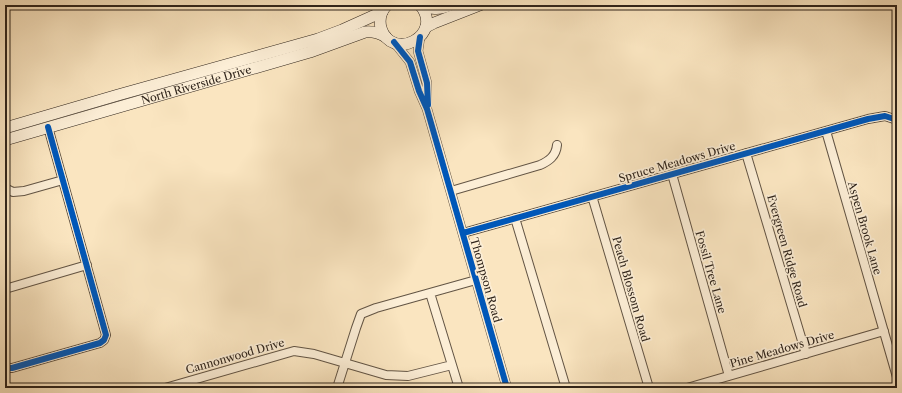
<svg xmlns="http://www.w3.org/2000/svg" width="902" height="393" viewBox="0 0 902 393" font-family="'Libre Caslon Text',serif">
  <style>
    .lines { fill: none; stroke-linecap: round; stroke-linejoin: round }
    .minor-casing { stroke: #625444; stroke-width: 10 }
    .tertiary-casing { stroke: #625444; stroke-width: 10 }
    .secondary-casing { stroke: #2f241b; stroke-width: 12 }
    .minor { stroke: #fceed6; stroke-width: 8 }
    .tertiary { stroke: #fceed6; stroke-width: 9 }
    .secondary { stroke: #fceed6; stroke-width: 11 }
    .cycleway-casing { stroke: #fceed6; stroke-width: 8 }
    .cycleway { stroke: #0057b8; stroke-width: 6 }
    .labels { text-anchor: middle; stroke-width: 3.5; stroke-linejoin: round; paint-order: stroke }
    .street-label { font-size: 11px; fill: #2f241b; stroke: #fceed6 }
  </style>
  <rect width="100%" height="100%" fill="#fae5c0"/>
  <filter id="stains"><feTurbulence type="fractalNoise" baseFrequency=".005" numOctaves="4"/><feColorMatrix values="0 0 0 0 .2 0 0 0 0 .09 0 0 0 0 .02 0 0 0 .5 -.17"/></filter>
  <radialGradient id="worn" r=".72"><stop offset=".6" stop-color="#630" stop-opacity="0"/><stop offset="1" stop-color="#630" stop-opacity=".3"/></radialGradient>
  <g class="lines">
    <defs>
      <path id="minor" d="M 826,131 L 897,377
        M 746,153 L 806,354
        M 672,174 L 729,376
        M 5,188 L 13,192 L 24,191 L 63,180
        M 451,191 L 540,165 C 549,161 556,156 557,145
        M 592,196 L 649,388
        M 515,218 L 566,388
        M 463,233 L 868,119 L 885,116 L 897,120
        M 5,289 L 87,265
        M 430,293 L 459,388
        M 5,368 L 12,368 L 100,343 L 104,340 L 106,335 L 48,127
        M 165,388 L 294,351 L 314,354 L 386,375 L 408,376 L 452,365
        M 337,388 L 356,328 L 361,314 L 376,308 L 476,280
        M 687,388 L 884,331"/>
      <path id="tertiary" d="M 420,37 L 418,51 L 427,83 L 427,105
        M 394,42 L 410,62 L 419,91 L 427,109 L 507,388"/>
      <g id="secondary">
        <path d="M 387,5 C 381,11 379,20 381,28 C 392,63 445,35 420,5"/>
        <path d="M 421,6 C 432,10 440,9 451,5"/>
        <path d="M 426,27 L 434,23 L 480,5"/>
        <path d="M 5,128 L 118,95 L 318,39 L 342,30 L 382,12"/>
        <path id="s1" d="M 5,140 L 310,52 L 365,32 C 373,31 379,33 386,37"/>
      </g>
    </defs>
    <use href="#minor" class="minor-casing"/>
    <use href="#tertiary" class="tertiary-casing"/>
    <use href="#secondary" class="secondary-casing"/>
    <use href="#minor" class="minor"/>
    <use href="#tertiary" class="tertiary"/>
    <use href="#secondary" class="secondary"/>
    <defs>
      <path id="cycleway" d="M 420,37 L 418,51 L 427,83 L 428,105
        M 394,42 L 410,62 L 419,91 L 427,109 L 507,388
        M 463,233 L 868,119 L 885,116 L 897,120
        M 5,368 L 12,368 L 100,343 L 104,340 L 106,335 L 48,127"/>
    </defs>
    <use href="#cycleway" class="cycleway-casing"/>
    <use href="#cycleway" class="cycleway"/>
  </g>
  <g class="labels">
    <g class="street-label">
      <text dy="4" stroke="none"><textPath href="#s1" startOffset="199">North Riverside Drive</textPath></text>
      <text transform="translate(677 162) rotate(-16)" y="4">Spruce Meadows Drive</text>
      <text transform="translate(865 228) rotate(74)" y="4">Aspen Brook Lane</text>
      <text transform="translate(787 251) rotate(74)" y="4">Evergreen Ridge Road</text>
      <text transform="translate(711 272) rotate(74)" y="4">Fossil Tree Lane</text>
      <text transform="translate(486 280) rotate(74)" y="4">Thompson Road</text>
      <text transform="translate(631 289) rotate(74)" y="4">Peach Blossom Road</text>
      <text transform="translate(782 349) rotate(-16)" y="4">Pine Meadows Drive</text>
      <text transform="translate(235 356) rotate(-16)" y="4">Cannonwood Drive</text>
    </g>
  </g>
  <rect width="902" height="393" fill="none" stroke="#fae5c0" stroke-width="20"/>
  <rect x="6" y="6" width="890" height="381" fill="none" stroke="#2f241b" stroke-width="2"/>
  <rect x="10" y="10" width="882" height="373" fill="none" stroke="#2f241b"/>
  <rect width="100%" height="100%" filter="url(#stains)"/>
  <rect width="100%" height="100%" fill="url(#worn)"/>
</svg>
